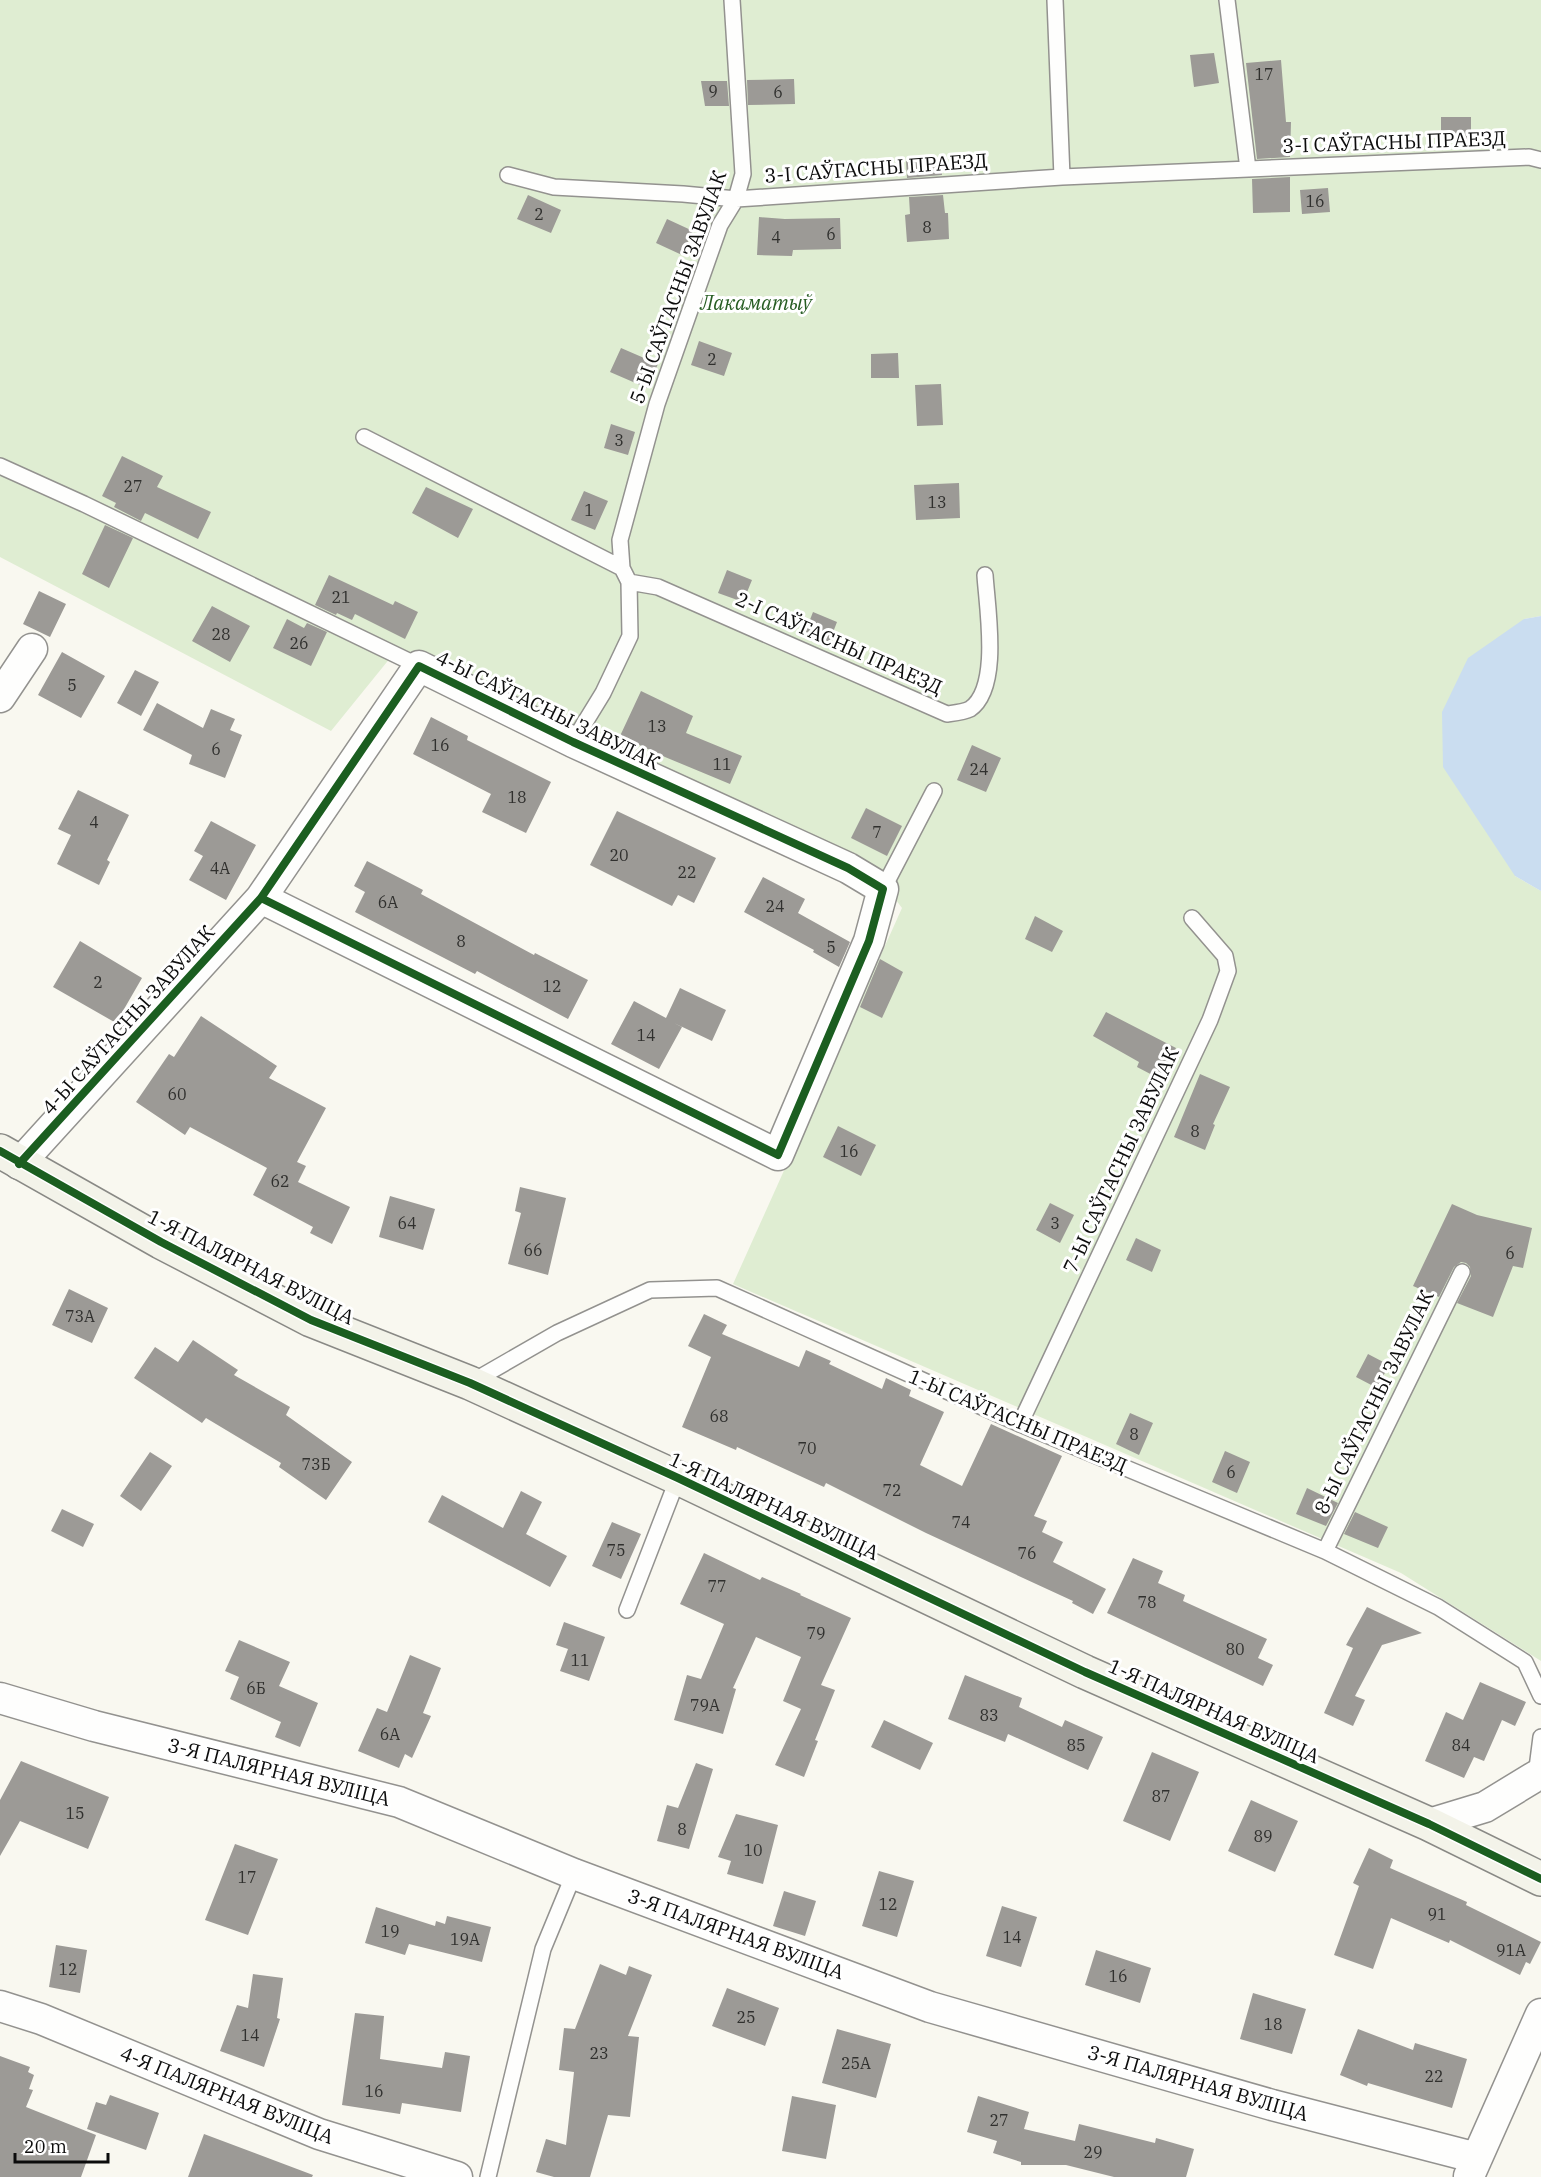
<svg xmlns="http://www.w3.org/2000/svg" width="1541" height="2177" viewBox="0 0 1541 2177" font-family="'IBM Plex Serif',serif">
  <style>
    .green { fill: #dfedd2 }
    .water { fill: #caddf0 }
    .building { fill: #9c9a96 }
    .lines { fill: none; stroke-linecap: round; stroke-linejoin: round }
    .lane-casing { stroke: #93928f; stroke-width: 18 }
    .street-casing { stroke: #93928f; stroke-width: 33 }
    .secondary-casing { stroke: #898985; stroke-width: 36 }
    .lane { stroke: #fefefd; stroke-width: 15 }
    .street { stroke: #fefefd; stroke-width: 30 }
    .secondary { stroke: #f3f3e9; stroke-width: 33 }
    .cycleway-casing { stroke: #fff; stroke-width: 11 }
    .cycleway { stroke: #1b5e20; stroke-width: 8 }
    .labels { text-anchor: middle; stroke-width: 6; stroke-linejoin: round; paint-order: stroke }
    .number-label { font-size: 16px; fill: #30302e }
    .street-label { font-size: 20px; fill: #0c0c0c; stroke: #fff }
    .park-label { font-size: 20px; font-style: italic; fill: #275d23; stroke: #fff }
  </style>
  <rect width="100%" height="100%" fill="#f9f8f0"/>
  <path class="green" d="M 0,0 L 1541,0 L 1541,616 L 1524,619 L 1515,876 L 1541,891 L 1541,1661 L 1401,1573 L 733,1284 L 902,908 L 874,871 L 395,652 L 331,731 L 0,557 Z"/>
  <path class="water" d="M 1541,616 L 1541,891 L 1515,876 L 1443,767 L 1442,712 L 1468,658 L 1524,619 Z"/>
  <path class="building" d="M 1214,53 L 1219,83 L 1194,87 L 1190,55 Z
    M 1281,60 L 1286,122 L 1291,122 L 1290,157 L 1257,159 L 1246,63 Z
    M 794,79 L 795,104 L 748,105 L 747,80 Z
    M 701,81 L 727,81 L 729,106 L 705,106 Z
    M 1441,117 L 1471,117 L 1471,142 L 1441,142 Z
    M 940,158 L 942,175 L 907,178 L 906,161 Z
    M 1290,177 L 1290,212 L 1253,213 L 1252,179 Z
    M 1328,188 L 1330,212 L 1302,214 L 1300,190 Z
    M 528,195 L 561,210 L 551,233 L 517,219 Z
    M 943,195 L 945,213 L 948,213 L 949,239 L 907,242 L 905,215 L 910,214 L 909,197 Z
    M 759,217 L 785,219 L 840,218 L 841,249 L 793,250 L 792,256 L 757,255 Z
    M 667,219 L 693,231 L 682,255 L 656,243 Z
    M 699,341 L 732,353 L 724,376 L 691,365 Z
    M 621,348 L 658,364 L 647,388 L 610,372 Z
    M 898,353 L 899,378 L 871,378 L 871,354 Z
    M 941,384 L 943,425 L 917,426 L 915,385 Z
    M 611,424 L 635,432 L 628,455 L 604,448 Z
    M 122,456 L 163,476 L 157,487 L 211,512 L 198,539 L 145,513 L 141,521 L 114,507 L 116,503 L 102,496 Z
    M 959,483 L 960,518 L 916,520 L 914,485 Z
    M 426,487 L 473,509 L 458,538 L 412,513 Z
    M 584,491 L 608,501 L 595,530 L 571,520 Z
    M 105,525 L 133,538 L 109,588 L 82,574 Z
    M 727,570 L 752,580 L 743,602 L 718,593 Z
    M 329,575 L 393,605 L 395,601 L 418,612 L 405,639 L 355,614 L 352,620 L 337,613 L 336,615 L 315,605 Z
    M 39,591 L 66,604 L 50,637 L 23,624 Z
    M 212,606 L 250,626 L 230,662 L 192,641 Z
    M 813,612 L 837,622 L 828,645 L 804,635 Z
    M 287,619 L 304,628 L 307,623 L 327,632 L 311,666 L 273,648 Z
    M 62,652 L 105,676 L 81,718 L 38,695 Z
    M 135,670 L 159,682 L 141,716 L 117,703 Z
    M 641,691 L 693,716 L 686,733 L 742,756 L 730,784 L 665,757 L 620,736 Z
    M 157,703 L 203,728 L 211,709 L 235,719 L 230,730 L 242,735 L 225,778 L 189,764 L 192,755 L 143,730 Z
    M 431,717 L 468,736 L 467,740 L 551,782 L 526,833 L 482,812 L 491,794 L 413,754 Z
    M 972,745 L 1001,758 L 986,792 L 957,780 Z
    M 78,790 L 129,815 L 107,860 L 110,862 L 99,885 L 57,864 L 71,835 L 58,829 Z
    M 866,808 L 902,826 L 887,856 L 851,838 Z
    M 617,811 L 716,858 L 694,903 L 678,895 L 672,906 L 590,865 Z
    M 211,821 L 256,845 L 226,900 L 189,880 L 203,856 L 194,851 Z
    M 367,861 L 423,890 L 421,894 L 534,955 L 535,953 L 588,980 L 568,1019 L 477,971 L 475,974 L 355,912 L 365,892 L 354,886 Z
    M 763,877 L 805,899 L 798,913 L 850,942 L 839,967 L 813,952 L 814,950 L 744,912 Z
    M 1035,916 L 1063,931 L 1052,952 L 1025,939 Z
    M 80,941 L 142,978 L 116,1023 L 53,987 Z
    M 880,959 L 903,972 L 882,1018 L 860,1007 Z
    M 680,988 L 726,1010 L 712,1041 L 674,1023 L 682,1027 L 659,1069 L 611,1044 L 634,1001 L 666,1018 Z
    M 1106,1012 L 1176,1048 L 1160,1079 L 1137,1067 L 1139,1062 L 1093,1036 Z
    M 201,1016 L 277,1066 L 269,1078 L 326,1108 L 297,1162 L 306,1166 L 298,1182 L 350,1207 L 332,1244 L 310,1233 L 313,1227 L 253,1195 L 267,1168 L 190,1127 L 185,1135 L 136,1102 L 169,1054 L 174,1057 Z
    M 1200,1074 L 1230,1087 L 1213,1124 L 1215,1125 L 1205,1150 L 1174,1137 Z
    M 838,1126 L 876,1145 L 861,1176 L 823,1157 Z
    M 520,1187 L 566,1198 L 548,1275 L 508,1264 L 521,1213 L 515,1211 Z
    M 390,1196 L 435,1209 L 423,1250 L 379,1237 Z
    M 1050,1203 L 1074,1215 L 1060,1243 L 1036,1230 Z
    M 1452,1204 L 1477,1215 L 1532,1228 L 1523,1268 L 1513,1266 L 1493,1317 L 1457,1303 L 1471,1276 L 1470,1267 L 1466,1263 L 1461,1262 L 1454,1267 L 1439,1297 L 1413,1286 Z
    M 1136,1238 L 1161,1250 L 1152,1272 L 1126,1260 Z
    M 69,1289 L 108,1308 L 92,1343 L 52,1325 Z
    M 704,1314 L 727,1325 L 722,1334 L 799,1367 L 806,1350 L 831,1361 L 829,1364 L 882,1389 L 886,1378 L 911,1390 L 909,1396 L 944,1412 L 920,1465 L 962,1486 L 991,1424 L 1062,1456 L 1034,1516 L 1047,1521 L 1042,1532 L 1063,1542 L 1053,1562 L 1106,1589 L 1093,1614 L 1072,1603 L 1073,1601 L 926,1533 L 826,1483 L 824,1487 L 737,1447 L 736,1450 L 682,1427 L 711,1357 L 688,1346 Z
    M 193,1340 L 238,1370 L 234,1375 L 290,1407 L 286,1415 L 352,1462 L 326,1500 L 279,1467 L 281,1463 L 206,1418 L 202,1423 L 134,1378 L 155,1347 L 178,1362 Z
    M 1368,1354 L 1389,1365 L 1377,1388 L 1356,1377 Z
    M 1130,1413 L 1153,1423 L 1139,1455 L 1116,1444 Z
    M 1225,1451 L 1250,1462 L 1237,1493 L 1212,1482 Z
    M 150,1452 L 172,1466 L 141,1511 L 120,1496 Z
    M 1307,1488 L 1338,1503 L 1326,1526 L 1296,1514 Z
    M 521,1491 L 542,1502 L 526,1534 L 567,1556 L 550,1587 L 428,1522 L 442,1495 L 503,1528 Z
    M 62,1509 L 94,1524 L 83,1547 L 51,1531 Z
    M 1355,1512 L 1388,1527 L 1378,1548 L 1344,1534 Z
    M 612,1522 L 641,1534 L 621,1579 L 592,1566 Z
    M 704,1553 L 760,1580 L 762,1577 L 801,1594 L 800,1595 L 851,1618 L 821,1685 L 835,1690 L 815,1740 L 818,1741 L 804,1777 L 775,1765 L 801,1709 L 783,1701 L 801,1657 L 756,1637 L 733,1688 L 736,1689 L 723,1734 L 674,1720 L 687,1675 L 701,1679 L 724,1624 L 680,1604 Z
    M 1133,1558 L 1163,1571 L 1158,1583 L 1185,1595 L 1183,1601 L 1267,1639 L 1258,1658 L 1273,1665 L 1263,1686 L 1107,1613 Z
    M 1367,1607 L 1422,1633 L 1382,1645 L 1355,1696 L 1365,1700 L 1353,1726 L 1324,1713 L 1353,1648 L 1346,1645 Z
    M 564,1622 L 605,1637 L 589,1681 L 560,1671 L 568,1649 L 556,1645 Z
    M 239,1640 L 290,1662 L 279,1686 L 318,1703 L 300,1747 L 275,1737 L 281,1722 L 230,1699 L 239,1677 L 225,1671 Z
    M 410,1655 L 441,1668 L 423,1713 L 431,1716 L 412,1758 L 405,1754 L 399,1768 L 358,1751 L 377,1708 L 387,1712 Z
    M 965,1675 L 1022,1698 L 1019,1707 L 1062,1727 L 1065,1720 L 1103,1737 L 1088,1770 L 1008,1734 L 1005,1742 L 948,1719 Z
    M 1480,1682 L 1526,1702 L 1515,1726 L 1502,1720 L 1484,1761 L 1474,1757 L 1464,1778 L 1425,1761 L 1446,1712 L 1463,1720 Z
    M 884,1720 L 933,1743 L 920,1770 L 871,1747 Z
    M 1152,1752 L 1199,1772 L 1170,1841 L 1123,1821 Z
    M 21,1761 L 109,1797 L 88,1849 L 20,1821 L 0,1856 L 0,1800 Z
    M 696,1763 L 713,1769 L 689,1849 L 657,1841 L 667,1805 L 678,1808 Z
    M 1251,1800 L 1298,1821 L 1275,1872 L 1228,1851 Z
    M 736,1814 L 778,1825 L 763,1884 L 727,1874 L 731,1861 L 718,1857 Z
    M 235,1844 L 278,1859 L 248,1935 L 205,1920 Z
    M 1369,1848 L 1393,1860 L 1390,1868 L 1467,1902 L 1466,1905 L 1541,1942 L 1530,1964 L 1526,1962 L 1520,1975 L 1450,1940 L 1449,1943 L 1391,1918 L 1373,1969 L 1334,1955 L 1359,1886 L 1353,1883 Z
    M 879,1871 L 914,1881 L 897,1937 L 862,1926 Z
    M 784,1891 L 816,1901 L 805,1936 L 773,1926 Z
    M 1002,1906 L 1037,1917 L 1021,1967 L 986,1956 Z
    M 376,1907 L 435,1926 L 436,1921 L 445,1924 L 447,1916 L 491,1927 L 482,1962 L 409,1944 L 405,1955 L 365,1943 Z
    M 56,1945 L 87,1950 L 80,1993 L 49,1987 Z
    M 1096,1950 L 1151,1968 L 1140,2003 L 1085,1985 Z
    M 600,1964 L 626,1975 L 629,1966 L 652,1975 L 628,2036 L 639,2037 L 630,2117 L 608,2115 L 590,2177 L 554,2177 L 536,2172 L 546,2139 L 566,2145 L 574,2072 L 559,2070 L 564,2028 L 575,2029 Z
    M 253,1974 L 283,1978 L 277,2018 L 280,2019 L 264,2067 L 220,2051 L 237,2005 L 248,2008 Z
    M 727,1988 L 779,2008 L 765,2046 L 712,2026 Z
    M 1253,1993 L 1306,2009 L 1292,2054 L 1240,2039 Z
    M 355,2013 L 384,2016 L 380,2059 L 442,2068 L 445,2052 L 470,2056 L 461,2112 L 402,2103 L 400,2114 L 342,2105 Z
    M 837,2029 L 891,2044 L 876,2098 L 822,2083 Z
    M 1358,2029 L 1413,2050 L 1415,2043 L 1467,2059 L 1452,2108 L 1368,2083 L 1367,2086 L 1340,2075 Z
    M 0,2056 L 30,2067 L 28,2072 L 34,2075 L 29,2089 L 33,2090 L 26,2107 L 96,2135 L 81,2177 L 0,2177 Z
    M 110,2095 L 159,2113 L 146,2150 L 87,2129 L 96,2102 L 106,2105 Z
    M 792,2096 L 836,2105 L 826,2159 L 782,2151 Z
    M 978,2096 L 1029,2112 L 1024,2129 L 1075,2141 L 1079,2124 L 1155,2143 L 1156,2138 L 1194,2149 L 1186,2177 L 1114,2177 L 1066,2165 L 1021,2165 L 1021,2162 L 993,2153 L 997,2141 L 967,2132 Z
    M 204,2134 L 313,2175 L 312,2177 L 188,2177 Z"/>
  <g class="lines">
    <defs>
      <path id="lane" d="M 1055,0 L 1062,177
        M 1227,0 L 1248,169
        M 508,175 L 554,187 L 683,194 L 736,199 L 1062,177 L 1529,157 L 1541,160
        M 364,437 L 622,568
        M 0,466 L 84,504 L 419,666
        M 629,582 L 658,587 L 947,714 C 954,713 964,712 970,709 C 1001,688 987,608 985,575
        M 573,742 L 603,693 L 630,636 L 629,582 L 622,568 L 620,540 L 657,404 L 720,225 L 736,199 L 743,174 L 732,0
        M 883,889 L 934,791
        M 470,1383 L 557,1333 L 650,1290 L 717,1288 L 1020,1424 L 1325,1551 L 1438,1607 L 1525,1662 L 1541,1696
        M 1020,1424 L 1210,1020 L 1228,971 L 1225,956 L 1192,918
        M 1325,1551 L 1462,1272
        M 627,1610 L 678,1478
        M 1536,1776 L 1541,1737
        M 488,2177 L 543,1949 L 574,1874"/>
      <path id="street" d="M 0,697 L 32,649
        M 19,1164 L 261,898 L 419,666 L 573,742 L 848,868 L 883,889 L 869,941 L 778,1155 L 261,898
        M 0,1698 L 94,1726 L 399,1802 L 574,1874 L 930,2007 L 1272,2105 L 1477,2158
        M 1429,1824 L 1485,1807 L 1536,1776 L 1541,1775
        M 0,2006 L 41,2019 L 319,2134 L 457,2177
        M 1469,2176 L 1541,2014"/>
      <path id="secondary" d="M 0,1151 L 161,1242 L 311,1320 L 470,1383 L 678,1478 L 1085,1672 L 1429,1824 L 1541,1879"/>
    </defs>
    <use href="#lane" class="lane-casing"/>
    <use href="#street" class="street-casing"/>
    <use href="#secondary" class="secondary-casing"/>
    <use href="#lane" class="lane"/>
    <use href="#street" class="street"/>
    <use href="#secondary" class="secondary"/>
    <defs>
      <path id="cycleway" d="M 0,1151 L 161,1242 L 311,1320 L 470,1383 L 678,1478 L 1085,1672 L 1429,1824 L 1541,1879
        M 19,1164 L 261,898 L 419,666 L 573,742 L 848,868 L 883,889 L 869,941 L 778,1155 L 261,898"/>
    </defs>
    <use href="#cycleway" class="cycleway-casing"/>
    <use href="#cycleway" class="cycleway"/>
  </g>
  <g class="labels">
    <g class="number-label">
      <text x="1264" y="80">17</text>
      <text x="713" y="97">9</text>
      <text x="778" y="98">6</text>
      <text x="1315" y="207">16</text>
      <text x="539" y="220">2</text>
      <text x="927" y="233">8</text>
      <text x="831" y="240">6</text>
      <text x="776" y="243">4</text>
      <text x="712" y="365">2</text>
      <text x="619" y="446">3</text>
      <text x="133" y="492">27</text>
      <text x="937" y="508">13</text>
      <text x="589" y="516">1</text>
      <text x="341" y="603">21</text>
      <text x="221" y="640">28</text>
      <text x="299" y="649">26</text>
      <text x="72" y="691">5</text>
      <text x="657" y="732">13</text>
      <text x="440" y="751">16</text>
      <text x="216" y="755">6</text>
      <text x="722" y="770">11</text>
      <text x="979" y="775">24</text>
      <text x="517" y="803">18</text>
      <text x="94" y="828">4</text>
      <text x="877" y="838">7</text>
      <text x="619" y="861">20</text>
      <text x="220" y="874">4А</text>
      <text x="687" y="878">22</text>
      <text x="388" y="908">6А</text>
      <text x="775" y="912">24</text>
      <text x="461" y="947">8</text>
      <text x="831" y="953">5</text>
      <text x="98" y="988">2</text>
      <text x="552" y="992">12</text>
      <text x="646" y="1041">14</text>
      <text x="177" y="1100">60</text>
      <text x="1195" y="1137">8</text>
      <text x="849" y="1157">16</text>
      <text x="280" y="1187">62</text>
      <text x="407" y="1229">64</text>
      <text x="1055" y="1229">3</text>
      <text x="533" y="1256">66</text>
      <text x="1510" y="1259">6</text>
      <text x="80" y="1322">73А</text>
      <text x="719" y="1422">68</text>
      <text x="1134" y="1440">8</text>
      <text x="807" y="1454">70</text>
      <text x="316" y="1470">73Б</text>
      <text x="1231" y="1478">6</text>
      <text x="892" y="1496">72</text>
      <text x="961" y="1528">74</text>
      <text x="616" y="1556">75</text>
      <text x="1027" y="1559">76</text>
      <text x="717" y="1592">77</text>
      <text x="1147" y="1608">78</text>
      <text x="816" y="1639">79</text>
      <text x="1235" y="1655">80</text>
      <text x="580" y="1666">11</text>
      <text x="256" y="1694">6Б</text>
      <text x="705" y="1711">79А</text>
      <text x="989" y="1721">83</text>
      <text x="390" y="1740">6А</text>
      <text x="1076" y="1751">85</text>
      <text x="1461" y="1751">84</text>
      <text x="1161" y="1802">87</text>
      <text x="75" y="1819">15</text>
      <text x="682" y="1835">8</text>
      <text x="1263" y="1842">89</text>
      <text x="753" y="1856">10</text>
      <text x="247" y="1883">17</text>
      <text x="888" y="1910">12</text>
      <text x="1437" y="1920">91</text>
      <text x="390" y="1937">19</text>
      <text x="1012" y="1943">14</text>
      <text x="465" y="1945">19А</text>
      <text x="1511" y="1956">91А</text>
      <text x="68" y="1975">12</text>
      <text x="1118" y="1982">16</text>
      <text x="746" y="2023">25</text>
      <text x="1273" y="2030">18</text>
      <text x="250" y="2041">14</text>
      <text x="599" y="2059">23</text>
      <text x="856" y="2069">25А</text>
      <text x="1434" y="2082">22</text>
      <text x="374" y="2097">16</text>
      <text x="999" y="2126">27</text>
      <text x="1093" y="2158">29</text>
    </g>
    <g class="street-label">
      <text transform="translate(1394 142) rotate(-2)" y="7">3-І САЎГАСНЫ ПРАЕЗД</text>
      <text transform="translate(876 168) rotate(-4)" y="7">3-І САЎГАСНЫ ПРАЕЗД</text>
      <text transform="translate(678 287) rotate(-70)" y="7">5-Ы САЎГАСНЫ ЗАВУЛАК</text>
      <text transform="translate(839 643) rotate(24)" y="7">2-І САЎГАСНЫ ПРАЕЗД</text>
      <text transform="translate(548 710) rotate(26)" y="7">4-Ы САЎГАСНЫ ЗАВУЛАК</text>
      <text transform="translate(128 1020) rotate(-48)" y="7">4-Ы САЎГАСНЫ ЗАВУЛАК</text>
      <text transform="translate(1121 1160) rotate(-65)" y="7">7-Ы САЎГАСНЫ ЗАВУЛАК</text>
      <text transform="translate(251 1267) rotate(27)" y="7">1-Я ПАЛЯРНАЯ ВУЛІЦА</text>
      <text transform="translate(1374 1402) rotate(-64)" y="7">8-Ы САЎГАСНЫ ЗАВУЛАК</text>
      <text transform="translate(1018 1421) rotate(23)" y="7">1-Ы САЎГАСНЫ ПРАЕЗД</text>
      <text transform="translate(774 1506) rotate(25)" y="7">1-Я ПАЛЯРНАЯ ВУЛІЦА</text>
      <text transform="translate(1214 1711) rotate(24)" y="7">1-Я ПАЛЯРНАЯ ВУЛІЦА</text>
      <text transform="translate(279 1772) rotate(14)" y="7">3-Я ПАЛЯРНАЯ ВУЛІЦА</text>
      <text transform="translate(736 1934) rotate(20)" y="7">3-Я ПАЛЯРНАЯ ВУЛІЦА</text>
      <text transform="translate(1198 2083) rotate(16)" y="7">3-Я ПАЛЯРНАЯ ВУЛІЦА</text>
      <text transform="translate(227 2095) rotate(22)" y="7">4-Я ПАЛЯРНАЯ ВУЛІЦА</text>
    </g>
    <g class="park-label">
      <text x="756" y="310">Лакаматыў</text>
    </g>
  </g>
  <path d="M15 2153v9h93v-9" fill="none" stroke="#0c0c0c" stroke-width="3"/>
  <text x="24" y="2153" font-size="18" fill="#0c0c0c" stroke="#ffffff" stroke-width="4.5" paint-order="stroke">20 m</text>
</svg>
